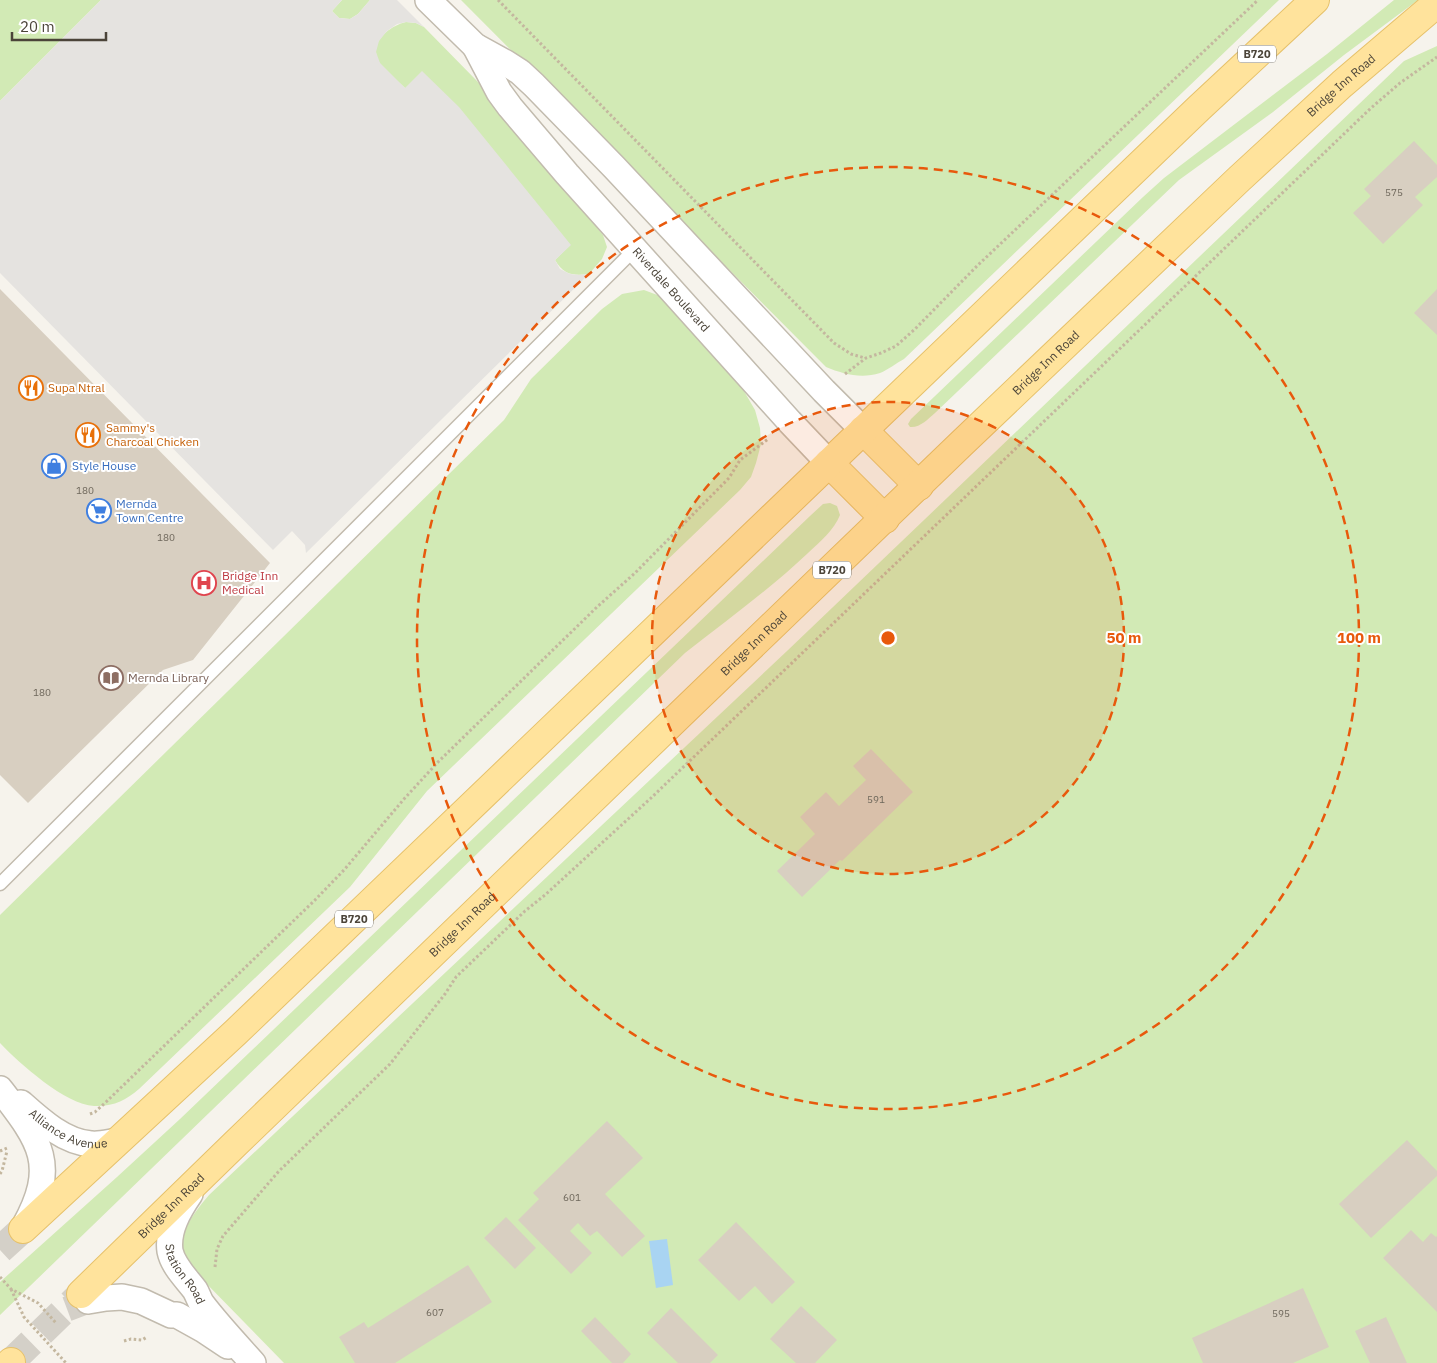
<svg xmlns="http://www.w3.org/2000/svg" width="1437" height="1363" viewBox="0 0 1437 1363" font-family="'IBM Plex Sans',sans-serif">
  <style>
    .green { fill: #d2eab5 }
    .parking { fill: #e5e3e0 }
    .water { fill: #a9d4f2 }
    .building { fill: #d8cfc1 }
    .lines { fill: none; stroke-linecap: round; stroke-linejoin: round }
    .minor-tunnel { stroke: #d4d0c8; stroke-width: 25; stroke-dasharray: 25 12; stroke-linecap: butt }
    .primary-tunnel { stroke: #d4d0c8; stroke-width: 28; stroke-dasharray: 28 14; stroke-linecap: butt }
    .service-casing { stroke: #c2bbae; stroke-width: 15 }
    .minor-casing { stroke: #c2bbae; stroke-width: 28 }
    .primary-casing { stroke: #e6c16a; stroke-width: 30 }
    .path { stroke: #c4b79f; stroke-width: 3; stroke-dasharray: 2.5 2.5; stroke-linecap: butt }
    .service { stroke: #fff; stroke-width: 12 }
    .minor { stroke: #fff; stroke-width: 25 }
    .primary { stroke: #ffe39c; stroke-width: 28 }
    .path-bridge { stroke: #c4b79f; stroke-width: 3; stroke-dasharray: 2.5 2.5; stroke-linecap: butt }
    .ring { fill: none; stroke: #e8590c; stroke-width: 2.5; stroke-dasharray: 9 6 }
    .labels { text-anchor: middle; stroke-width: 4; stroke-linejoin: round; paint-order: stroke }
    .number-label { font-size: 10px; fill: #6e675b }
    .shield { fill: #fff; stroke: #817c74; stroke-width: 1 }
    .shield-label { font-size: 11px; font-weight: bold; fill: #4b4439 }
    .street-label { font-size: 12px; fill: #4b4439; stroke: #fff }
    .food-label { font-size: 12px; fill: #c56008; stroke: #fff; text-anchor: start }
    .shop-label { font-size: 12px; fill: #366cbe; stroke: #fff; text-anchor: start }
    .health-label { font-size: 12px; fill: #be3a42; stroke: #fff; text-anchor: start }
    .education-label { font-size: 12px; fill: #785e54; stroke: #fff; text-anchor: start }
    .centre { fill: #e8590c; stroke: #fff; stroke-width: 2.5 }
    .ring-label { font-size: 15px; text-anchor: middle; font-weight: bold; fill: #e8590c; stroke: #fff; stroke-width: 4; stroke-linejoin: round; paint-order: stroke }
  </style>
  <rect width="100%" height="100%" fill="#f6f3ec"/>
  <path class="green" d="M 0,0 L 101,0 L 0,101 Z
    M 342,0 L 370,0 L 358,14 L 350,19 L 339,18 L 332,11 Z
    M 461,0 L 1279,0 L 904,359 C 896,363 888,370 880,373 C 861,379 843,374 826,367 Z
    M 1394,0 L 1418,0 L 1344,55 L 1273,112 L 1179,180 L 935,413 C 928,419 920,428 910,427 L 908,424 L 911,419 L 1143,197 L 1164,178 L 1327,54 Z
    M 406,22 L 416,23 L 424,27 L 477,81 L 501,108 L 603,235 L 607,247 L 602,259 L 589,274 C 573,276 564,275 555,260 L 570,245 L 405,88 C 398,81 384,71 379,62 C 368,43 389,26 406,22 Z
    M 1437,46 L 1437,1363 L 284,1363 L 199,1276 C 196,1272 191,1268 188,1263 C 173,1238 193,1214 209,1195 L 787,651 L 1404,61 Z
    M 644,290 L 660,296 L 715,351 L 731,372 L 744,391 L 755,410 L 760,428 L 761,444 L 756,463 L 751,477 L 740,490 L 427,791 L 350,887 L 139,1089 C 126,1100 113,1107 94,1106 C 66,1105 19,1063 0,1043 L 0,915 L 504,420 L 531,379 L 602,309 L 622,294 Z
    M 830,503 L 837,506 L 840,515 C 834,530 820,542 808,553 C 770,589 727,620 685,653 L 0,1315 L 0,1282 L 117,1177 L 180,1119 L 810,516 L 823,504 Z"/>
  <path class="parking" d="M 101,0 L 342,0 L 332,11 L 339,18 L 350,19 L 358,14 L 370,0 L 397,0 L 424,27 L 416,23 L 406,22 L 397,24 L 387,31 L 379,41 L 376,52 L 380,63 L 405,88 L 422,71 L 459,107 L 571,245 L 555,260 L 560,269 L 570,274 L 579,275 L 589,274 L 306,553 L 305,545 L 292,531 L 273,550 L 0,273 L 0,101 Z"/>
  <path class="water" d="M 667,1239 L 673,1285 L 656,1288 L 649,1241 Z"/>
  <path class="building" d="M 1414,141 L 1437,165 L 1437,177 L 1415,197 L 1423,205 L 1383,244 L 1353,213 L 1371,196 L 1364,189 Z
    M 0,289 L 270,563 L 193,660 L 163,670 L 28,803 L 0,775 Z
    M 1437,289 L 1437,335 L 1414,313 Z
    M 871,749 L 913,792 L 842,861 L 840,860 L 802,897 L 777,871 L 815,834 L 800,817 L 826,792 L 839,806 L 866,780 L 853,766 Z
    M 607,1121 L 643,1158 L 605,1194 L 645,1236 L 622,1257 L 597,1231 L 590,1236 L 578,1223 L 570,1231 L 592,1253 L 571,1274 L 518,1220 L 539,1199 L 533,1193 Z
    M 1407,1140 L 1437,1171 L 1437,1176 L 1371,1238 L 1339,1204 Z
    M 506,1217 L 536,1248 L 515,1269 L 484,1238 Z
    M 736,1222 L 795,1282 L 772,1304 L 755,1286 L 739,1301 L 698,1260 Z
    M 1411,1230 L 1423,1242 L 1431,1233 L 1436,1237 L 1437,1236 L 1437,1312 L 1383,1258 Z
    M 468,1265 L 492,1302 L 395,1363 L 355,1363 L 339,1337 L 364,1322 L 368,1328 Z
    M 1303,1288 L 1329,1347 L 1293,1363 L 1203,1363 L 1192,1338 Z
    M 801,1306 L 837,1340 L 815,1363 L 796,1363 L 770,1339 Z
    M 671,1308 L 718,1355 L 710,1363 L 678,1363 L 647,1333 Z
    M 595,1317 L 631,1354 L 623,1363 L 612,1363 L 581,1331 Z
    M 1386,1317 L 1407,1363 L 1370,1363 L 1355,1331 Z"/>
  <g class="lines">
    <path class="minor-tunnel" d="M 67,1309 L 88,1301"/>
    <path class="primary-tunnel" d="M 0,1250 L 23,1229
      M 11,1362 L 81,1294"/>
    <defs>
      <path id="service" d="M 0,884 L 635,249"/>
      <g id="minor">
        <path d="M 428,0 L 475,46 L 506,63 L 520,72 L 534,85 L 614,167 L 824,391 L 863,430"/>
        <path id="s1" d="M 475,46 L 499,92 L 510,107 L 567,174 L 790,422 L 829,463"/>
        <path d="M 0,1089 C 40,1141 59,1164 24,1227"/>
        <path id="s2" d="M 21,1103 C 40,1120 64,1142 91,1144 C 100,1145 110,1142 118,1141"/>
        <path id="s3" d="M 190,1194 C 179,1210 167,1230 170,1251 C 173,1266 186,1278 195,1290 C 198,1295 199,1300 202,1304 C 218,1325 236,1344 253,1363"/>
        <path d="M 88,1301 L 106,1298 L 122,1297 L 141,1301 L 171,1315 L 177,1315 L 204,1330 L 228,1346"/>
      </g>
      <g id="primary">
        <path d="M 863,430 L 919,486"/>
        <path d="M 829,463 L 885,519"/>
        <path d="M 23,1229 L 236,1032 L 1199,108 L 1315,0"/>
        <path id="s4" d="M 81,1294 L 234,1145 L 687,708 L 961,444 L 1239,179 L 1342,84 L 1437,3"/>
        <path d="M 10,1363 L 11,1362"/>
      </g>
    </defs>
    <use href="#service" class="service-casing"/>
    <use href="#minor" class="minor-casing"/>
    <use href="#primary" class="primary-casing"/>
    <path class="path" d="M 498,0 L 834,343 L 851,354 L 865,358
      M 845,374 L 866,358 L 881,353 L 896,346 L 915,329 L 977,266 L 1258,0
      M 90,1114 L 95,1112 L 106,1102 L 315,900 L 344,870 L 404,799 L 438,762 L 597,607 L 635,573 L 729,478 L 740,460 L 768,439
      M 0,1151 L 7,1148
      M 0,1174 L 2,1171 L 7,1151
      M 215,1267 L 217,1249 L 223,1236 L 279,1171 L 390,1064 L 445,994 L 456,977 L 525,911 L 545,895 L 651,798 L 1371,108 L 1400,83 L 1437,57
      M 124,1341 L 131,1339 L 142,1340 L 147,1337"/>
    <use href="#service" class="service"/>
    <use href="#minor" class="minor"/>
    <use href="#primary" class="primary"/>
    <path class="path-bridge" d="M 0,1277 L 11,1289 L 38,1303 L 56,1323
      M 11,1289 L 24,1317 L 66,1363"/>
  </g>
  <circle cx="888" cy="638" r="236" fill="#e8590c" fill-opacity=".12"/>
  <g class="ring">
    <circle cx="888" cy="638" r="236"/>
    <circle cx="888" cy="638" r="471"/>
  </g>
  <defs>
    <symbol id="restaurant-ring" viewBox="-11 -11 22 22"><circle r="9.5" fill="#fff" stroke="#e8710a" stroke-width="1.5"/><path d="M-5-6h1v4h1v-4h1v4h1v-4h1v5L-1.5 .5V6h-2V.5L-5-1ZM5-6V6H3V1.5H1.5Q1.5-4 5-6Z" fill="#e8710a"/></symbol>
    <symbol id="shop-ring" viewBox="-11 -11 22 22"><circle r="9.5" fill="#fff" stroke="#3f7fe0" stroke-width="1.5"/><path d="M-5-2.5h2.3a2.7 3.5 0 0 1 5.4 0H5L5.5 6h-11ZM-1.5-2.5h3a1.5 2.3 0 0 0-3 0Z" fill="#3f7fe0"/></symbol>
    <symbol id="supermarket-ring" viewBox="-11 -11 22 22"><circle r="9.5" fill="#fff" stroke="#3f7fe0" stroke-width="1.5"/><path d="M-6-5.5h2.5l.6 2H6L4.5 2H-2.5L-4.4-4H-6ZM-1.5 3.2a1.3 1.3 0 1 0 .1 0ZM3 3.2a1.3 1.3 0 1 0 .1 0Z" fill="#3f7fe0"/></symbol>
    <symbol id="hospital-ring" viewBox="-11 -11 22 22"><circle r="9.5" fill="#fff" stroke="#e0444e" stroke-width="1.5"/><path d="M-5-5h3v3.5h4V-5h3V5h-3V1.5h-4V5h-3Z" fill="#e0444e"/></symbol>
    <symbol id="library-ring" viewBox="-11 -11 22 22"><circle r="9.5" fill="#fff" stroke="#8d6e63" stroke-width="1.5"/><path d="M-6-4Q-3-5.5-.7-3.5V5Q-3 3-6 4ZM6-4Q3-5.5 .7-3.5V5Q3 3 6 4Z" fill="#8d6e63"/></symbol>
  </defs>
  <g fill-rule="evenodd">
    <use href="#restaurant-ring" x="17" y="374" width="28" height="28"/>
    <use href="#restaurant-ring" x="74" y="421" width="28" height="28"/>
    <use href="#shop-ring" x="40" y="452" width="28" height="28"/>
    <use href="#supermarket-ring" x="85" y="497" width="28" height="28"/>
    <use href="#hospital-ring" x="190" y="569" width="28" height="28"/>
    <use href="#library-ring" x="97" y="664" width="28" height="28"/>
  </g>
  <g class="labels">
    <g class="number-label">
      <text x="1394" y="196">575</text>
      <text x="85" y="494">180</text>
      <text x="166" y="541">180</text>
      <text x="42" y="696">180</text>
      <text x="876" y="803">591</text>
      <text x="572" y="1201">601</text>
      <text x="435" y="1316">607</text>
      <text x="1281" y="1317">595</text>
    </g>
    <g class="shield">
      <rect x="1238" y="45.5" width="38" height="17" rx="4"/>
      <rect x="813" y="561.5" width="38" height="17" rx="4"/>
      <rect x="335" y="910.5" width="38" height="17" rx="4"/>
    </g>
    <g class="shield-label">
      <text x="1257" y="58">B720</text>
      <text x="832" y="574">B720</text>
      <text x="354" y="923">B720</text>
    </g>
    <g class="street-label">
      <text dy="4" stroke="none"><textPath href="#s4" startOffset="1746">Bridge Inn Road</textPath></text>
      <text dy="4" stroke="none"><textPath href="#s1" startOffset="314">Riverdale Boulevard</textPath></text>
      <text dy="4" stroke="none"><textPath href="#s4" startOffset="1341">Bridge Inn Road</textPath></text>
      <text dy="4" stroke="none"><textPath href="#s4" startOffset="936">Bridge Inn Road</textPath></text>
      <text dy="4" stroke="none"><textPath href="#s4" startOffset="531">Bridge Inn Road</textPath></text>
      <text dy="4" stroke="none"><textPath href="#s2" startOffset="56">Alliance Avenue</textPath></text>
      <text dy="4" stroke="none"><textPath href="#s4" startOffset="126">Bridge Inn Road</textPath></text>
      <text dy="4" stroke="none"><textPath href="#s3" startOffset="89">Station Road</textPath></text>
    </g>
    <g class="food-label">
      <text x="48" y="392">Supa Ntral</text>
      <text x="106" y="432">Sammy's<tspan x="106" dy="14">Charcoal Chicken</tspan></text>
    </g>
    <g class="shop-label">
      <text x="72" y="470">Style House</text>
      <text x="116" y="508">Mernda<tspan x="116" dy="14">Town Centre</tspan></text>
    </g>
    <g class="health-label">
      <text x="222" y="580">Bridge Inn<tspan x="222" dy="14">Medical</tspan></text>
    </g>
    <g class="education-label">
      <text x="128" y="682">Mernda Library</text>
    </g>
  </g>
  <circle cx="888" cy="638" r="8" class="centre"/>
  <g class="ring-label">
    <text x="1124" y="643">50 m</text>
    <text x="1359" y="643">100 m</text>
  </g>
  <path d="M12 32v8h94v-8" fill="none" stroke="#4b4439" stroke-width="2.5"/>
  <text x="20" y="32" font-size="15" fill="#4b4439" stroke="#ffffff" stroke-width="4" paint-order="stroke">20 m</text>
</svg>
